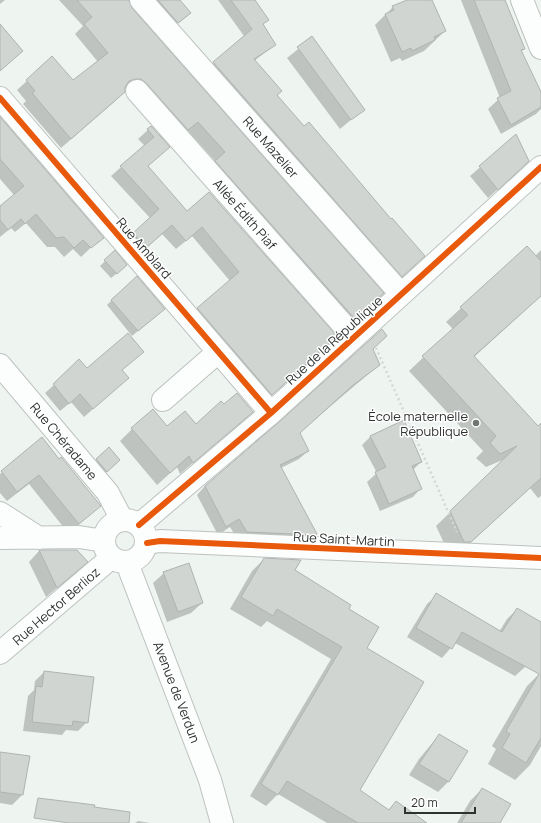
<svg xmlns="http://www.w3.org/2000/svg" width="541" height="823" viewBox="0 0 541 823" font-family="Manrope,sans-serif">
  <style>
    .shadow { fill: #0003 }
    .building { fill: #d0d5d2; stroke: #b0b4b1 }
    .lines { fill: none; stroke-linecap: round; stroke-linejoin: round }
    .minor-casing { stroke: #bdc2bf; stroke-width: 24 }
    .path { stroke: #d5d7d6; stroke-width: 2.5; stroke-dasharray: 2 3; stroke-linecap: butt }
    .minor { stroke: #fcfdfd; stroke-width: 22 }
    .cycleway-casing { stroke: #fff; stroke-width: 8 }
    .cycleway { stroke: #e8590c; stroke-width: 6 }
    .poi-dot { fill: #717673; stroke: #fff; stroke-width: 1.5 }
    .labels { text-anchor: middle; stroke-width: 3; stroke-linejoin: round; paint-order: stroke }
    .street-label { font-size: 13px; fill: #2e3230; stroke: #fff }
    .poi-label { font-size: 13px; fill: #2e3230; stroke: #fff; text-anchor: end }
  </style>
  <rect width="100%" height="100%" fill="#eef4f0"/>
  <path class="shadow" d="M 0,0 L 5,0 L 0,4 Z
    M 59,0 L 128,0 L 131,9 L 373,303 L 345,328 L 207,171 L 216,162 L 188,131 L 178,139 L 131,89 L 124,88 L 124,92 L 114,102 L 61,148 L 23,104 L 26,101 L 17,90 L 27,81 L 73,81 L 98,62 L 75,34 L 83,26 Z
    M 139,0 L 178,0 L 190,13 L 168,32 Z
    M 218,0 L 254,0 L 267,20 L 262,25 L 275,45 L 254,61 L 276,96 L 416,263 L 394,283 L 206,70 L 244,36 Z
    M 409,0 L 431,0 L 445,31 L 424,51 L 402,61 L 400,58 L 391,62 L 375,25 L 393,7 Z
    M 461,0 L 504,0 L 524,49 L 521,52 L 541,95 L 541,109 L 536,114 L 501,134 L 488,109 L 500,98 Z
    M 312,38 L 364,109 L 340,129 L 287,58 Z
    M 0,119 L 102,237 L 81,257 L 73,249 L 64,257 L 55,247 L 47,247 L 26,223 L 15,232 L 11,228 L 0,237 L 0,207 L 14,195 L 0,179 Z
    M 151,127 L 168,147 L 147,167 L 187,212 L 326,345 L 262,404 L 188,317 L 230,281 L 192,236 L 176,249 L 162,234 L 136,257 L 124,243 L 151,219 L 111,176 L 145,146 L 138,139 Z
    M 516,136 L 519,170 L 488,198 L 470,176 Z
    M 527,247 L 535,256 L 541,250 L 541,296 L 474,357 L 538,427 L 541,424 L 541,496 L 538,498 L 530,488 L 456,556 L 450,556 L 436,526 L 505,459 L 486,467 L 476,458 L 483,451 L 409,371 L 453,329 L 446,322 Z
    M 105,261 L 121,270 L 111,278 L 100,266 Z
    M 112,300 L 158,314 L 132,336 L 107,305 Z
    M 379,365 L 299,433 L 308,451 L 299,459 L 281,468 L 316,535 L 307,543 L 238,540 L 230,527 L 218,535 L 197,495 L 205,486 Z
    M 121,371 L 119,386 L 84,417 L 71,402 L 60,411 L 45,393 L 54,385 Z
    M 224,406 L 252,412 L 180,474 L 177,467 L 157,485 L 120,441 L 132,429 L 196,425 Z
    M 371,436 L 421,462 L 413,470 L 421,488 L 413,497 L 380,511 L 367,482 L 377,473 L 362,445 Z
    M 41,439 L 89,515 L 69,534 L 29,484 L 7,501 L 0,493 L 0,474 Z
    M 109,449 L 108,470 L 96,482 L 86,470 Z
    M 39,551 L 45,551 L 76,572 L 46,597 L 29,562 Z
    M 264,559 L 294,571 L 347,609 L 365,648 L 359,790 L 388,810 L 397,802 L 425,823 L 327,823 L 278,794 L 266,806 L 250,796 L 331,659 L 267,621 L 261,627 L 230,609 L 252,571 Z
    M 164,573 L 202,603 L 191,613 L 167,622 L 153,583 Z
    M 437,595 L 499,632 L 507,619 L 517,609 L 541,623 L 541,639 L 525,667 L 515,676 L 455,643 L 442,658 L 407,637 L 427,604 Z
    M 44,672 L 92,678 L 87,722 L 78,731 L 66,730 L 62,735 L 23,731 L 28,696 L 34,690 L 35,681 Z
    M 541,672 L 541,746 L 530,765 L 515,780 L 488,764 L 496,749 L 492,746 L 527,686 Z
    M 439,735 L 466,751 L 448,782 L 438,792 L 409,775 L 419,759 Z
    M 0,753 L 22,795 L 12,805 L 0,803 Z
    M 482,789 L 499,823 L 457,823 L 470,801 Z
    M 138,821 L 150,823 L 135,823 Z"/>
  <path class="building" d="M 77,0 L 129,0 L 132,8 L 384,293 L 355,319 L 215,161 L 225,152 L 198,122 L 188,130 L 146,83 L 141,79 L 135,79 L 129,81 L 125,87 L 125,92 L 71,139 L 32,93 L 35,91 L 26,80 L 52,56 L 73,80 L 108,53 L 84,24 L 92,17 Z
    M 158,0 L 180,0 L 191,13 L 178,23 Z
    M 231,0 L 255,0 L 269,20 L 263,24 L 276,45 L 254,59 L 282,91 L 277,95 L 304,126 L 309,122 L 391,219 L 392,218 L 425,256 L 402,277 L 213,62 L 252,29 Z
    M 407,0 L 432,0 L 446,31 L 434,37 L 435,40 L 412,51 L 411,48 L 402,52 L 385,14 L 394,10 L 392,6 Z
    M 474,0 L 505,0 L 525,49 L 521,50 L 541,92 L 541,107 L 511,125 L 497,98 L 511,91 Z
    M 0,24 L 23,51 L 0,71 Z
    M 312,36 L 365,110 L 351,120 L 297,47 Z
    M 0,117 L 104,238 L 91,248 L 83,240 L 74,248 L 64,237 L 56,238 L 36,214 L 25,224 L 21,219 L 8,230 L 0,220 L 0,206 L 24,186 L 0,159 Z
    M 151,126 L 170,147 L 148,166 L 187,211 L 209,192 L 337,336 L 272,395 L 197,308 L 239,272 L 202,227 L 186,241 L 172,225 L 146,248 L 133,233 L 159,209 L 120,166 L 154,137 L 147,129 Z
    M 516,134 L 529,161 L 498,190 L 479,166 Z
    M 527,246 L 541,261 L 541,296 L 474,356 L 538,426 L 541,423 L 541,478 L 471,542 L 464,542 L 450,511 L 517,446 L 500,454 L 490,443 L 496,436 L 422,356 L 468,315 L 460,307 Z
    M 115,250 L 127,265 L 117,274 L 104,260 Z
    M 137,276 L 165,309 L 138,331 L 111,300 Z
    M 382,329 L 387,336 L 373,349 L 380,365 L 352,386 L 300,433 L 309,451 L 280,465 L 317,534 L 316,535 L 247,532 L 239,519 L 226,527 L 205,486 L 279,422 Z
    M 128,333 L 144,352 L 122,370 L 129,378 L 93,409 L 80,394 L 69,404 L 53,384 L 79,359 L 87,368 Z
    M 237,393 L 253,412 L 193,463 L 189,456 L 170,473 L 131,428 L 153,409 L 167,426 L 185,411 L 196,424 L 221,401 L 224,404 Z
    M 404,420 L 422,462 L 412,466 L 422,489 L 389,504 L 375,472 L 386,467 L 370,436 Z
    M 42,437 L 59,459 L 61,457 L 101,506 L 79,524 L 39,475 L 17,492 L 1,471 Z
    M 109,447 L 120,460 L 107,472 L 96,459 Z
    M 39,550 L 77,550 L 88,562 L 57,588 Z
    M 264,558 L 301,560 L 295,570 L 351,605 L 349,609 L 379,627 L 367,648 L 424,682 L 360,790 L 389,810 L 396,801 L 427,823 L 358,823 L 287,781 L 278,795 L 261,784 L 342,647 L 277,609 L 273,616 L 241,597 Z
    M 189,563 L 203,603 L 178,612 L 163,572 Z
    M 436,593 L 502,632 L 517,608 L 541,622 L 541,738 L 526,763 L 502,748 L 510,734 L 506,731 L 539,674 L 462,632 L 452,649 L 416,628 Z
    M 44,671 L 94,677 L 88,723 L 73,721 L 72,726 L 32,722 L 36,686 L 42,687 Z
    M 439,734 L 468,751 L 449,782 L 419,764 Z
    M 0,752 L 30,756 L 23,795 L 0,792 Z
    M 482,788 L 511,804 L 500,823 L 461,823 Z
    M 38,798 L 95,805 L 94,807 L 130,812 L 129,823 L 69,823 L 34,818 Z"/>
  <g class="lines">
    <defs>
      <path id="minor" d="M 141,0 L 401,294
        M 522,0 L 541,48
        M 137,91 L 353,336
        M 0,98 L 271,413
        M 0,365 L 108,493 L 122,520
        M 163,400 L 218,352
        M 0,513 L 39,538
        M104 541a21 21 0 1 1 42 0a21 21 0 1 1-42 0Z
        M 139,525 L 271,413 L 541,167
        M 0,538 L 79,537 L 104,541
        M 147,543 L 160,541 L 541,558
        M 127,563 L 210,780 L 222,823
        M 0,653 L 111,558"/>
    </defs>
    <use href="#minor" class="minor-casing"/>
    <path class="path" d="M 376,348 L 457,532"/>
    <use href="#minor" class="minor"/>
    <defs>
      <path id="cycleway" d="M 0,98 L 271,413
        M 139,525 L 271,413 L 541,167
        M 147,543 L 160,541 L 541,558"/>
    </defs>
    <use href="#cycleway" class="cycleway-casing"/>
    <use href="#cycleway" class="cycleway"/>
  </g>
  <circle class="poi-dot" cx="476" cy="423" r="4"/>
  <g class="labels">
    <g class="street-label">
      <text transform="translate(271 147) rotate(49)" y="5">Rue Mazelier</text>
      <text transform="translate(245 214) rotate(49)" y="5">Allée Édith Piaf</text>
      <text transform="translate(144 248) rotate(49)" y="5">Rue Amblard</text>
      <text transform="translate(334 340) rotate(-42)" y="5">Rue de la République</text>
      <text transform="translate(64 441) rotate(50)" y="5">Rue Chéradame</text>
      <text transform="translate(344 539) rotate(3)" y="5">Rue Saint-Martin</text>
      <text transform="translate(56 606) rotate(-41)" y="5">Rue Hector Berlioz</text>
      <text transform="translate(177 692) rotate(69)" y="5">Avenue de Verdun</text>
    </g>
    <g class="poi-label">
      <text x="468" y="421">École maternelle<tspan x="468" dy="15">République</tspan></text>
    </g>
  </g>
  <path d="M405 807v6h70v-6" fill="none" stroke="#2e3230" stroke-width="2"/>
  <text x="411" y="807" font-size="12" fill="#2e3230" stroke="#ffffff" stroke-width="3" paint-order="stroke">20 m</text>
</svg>
